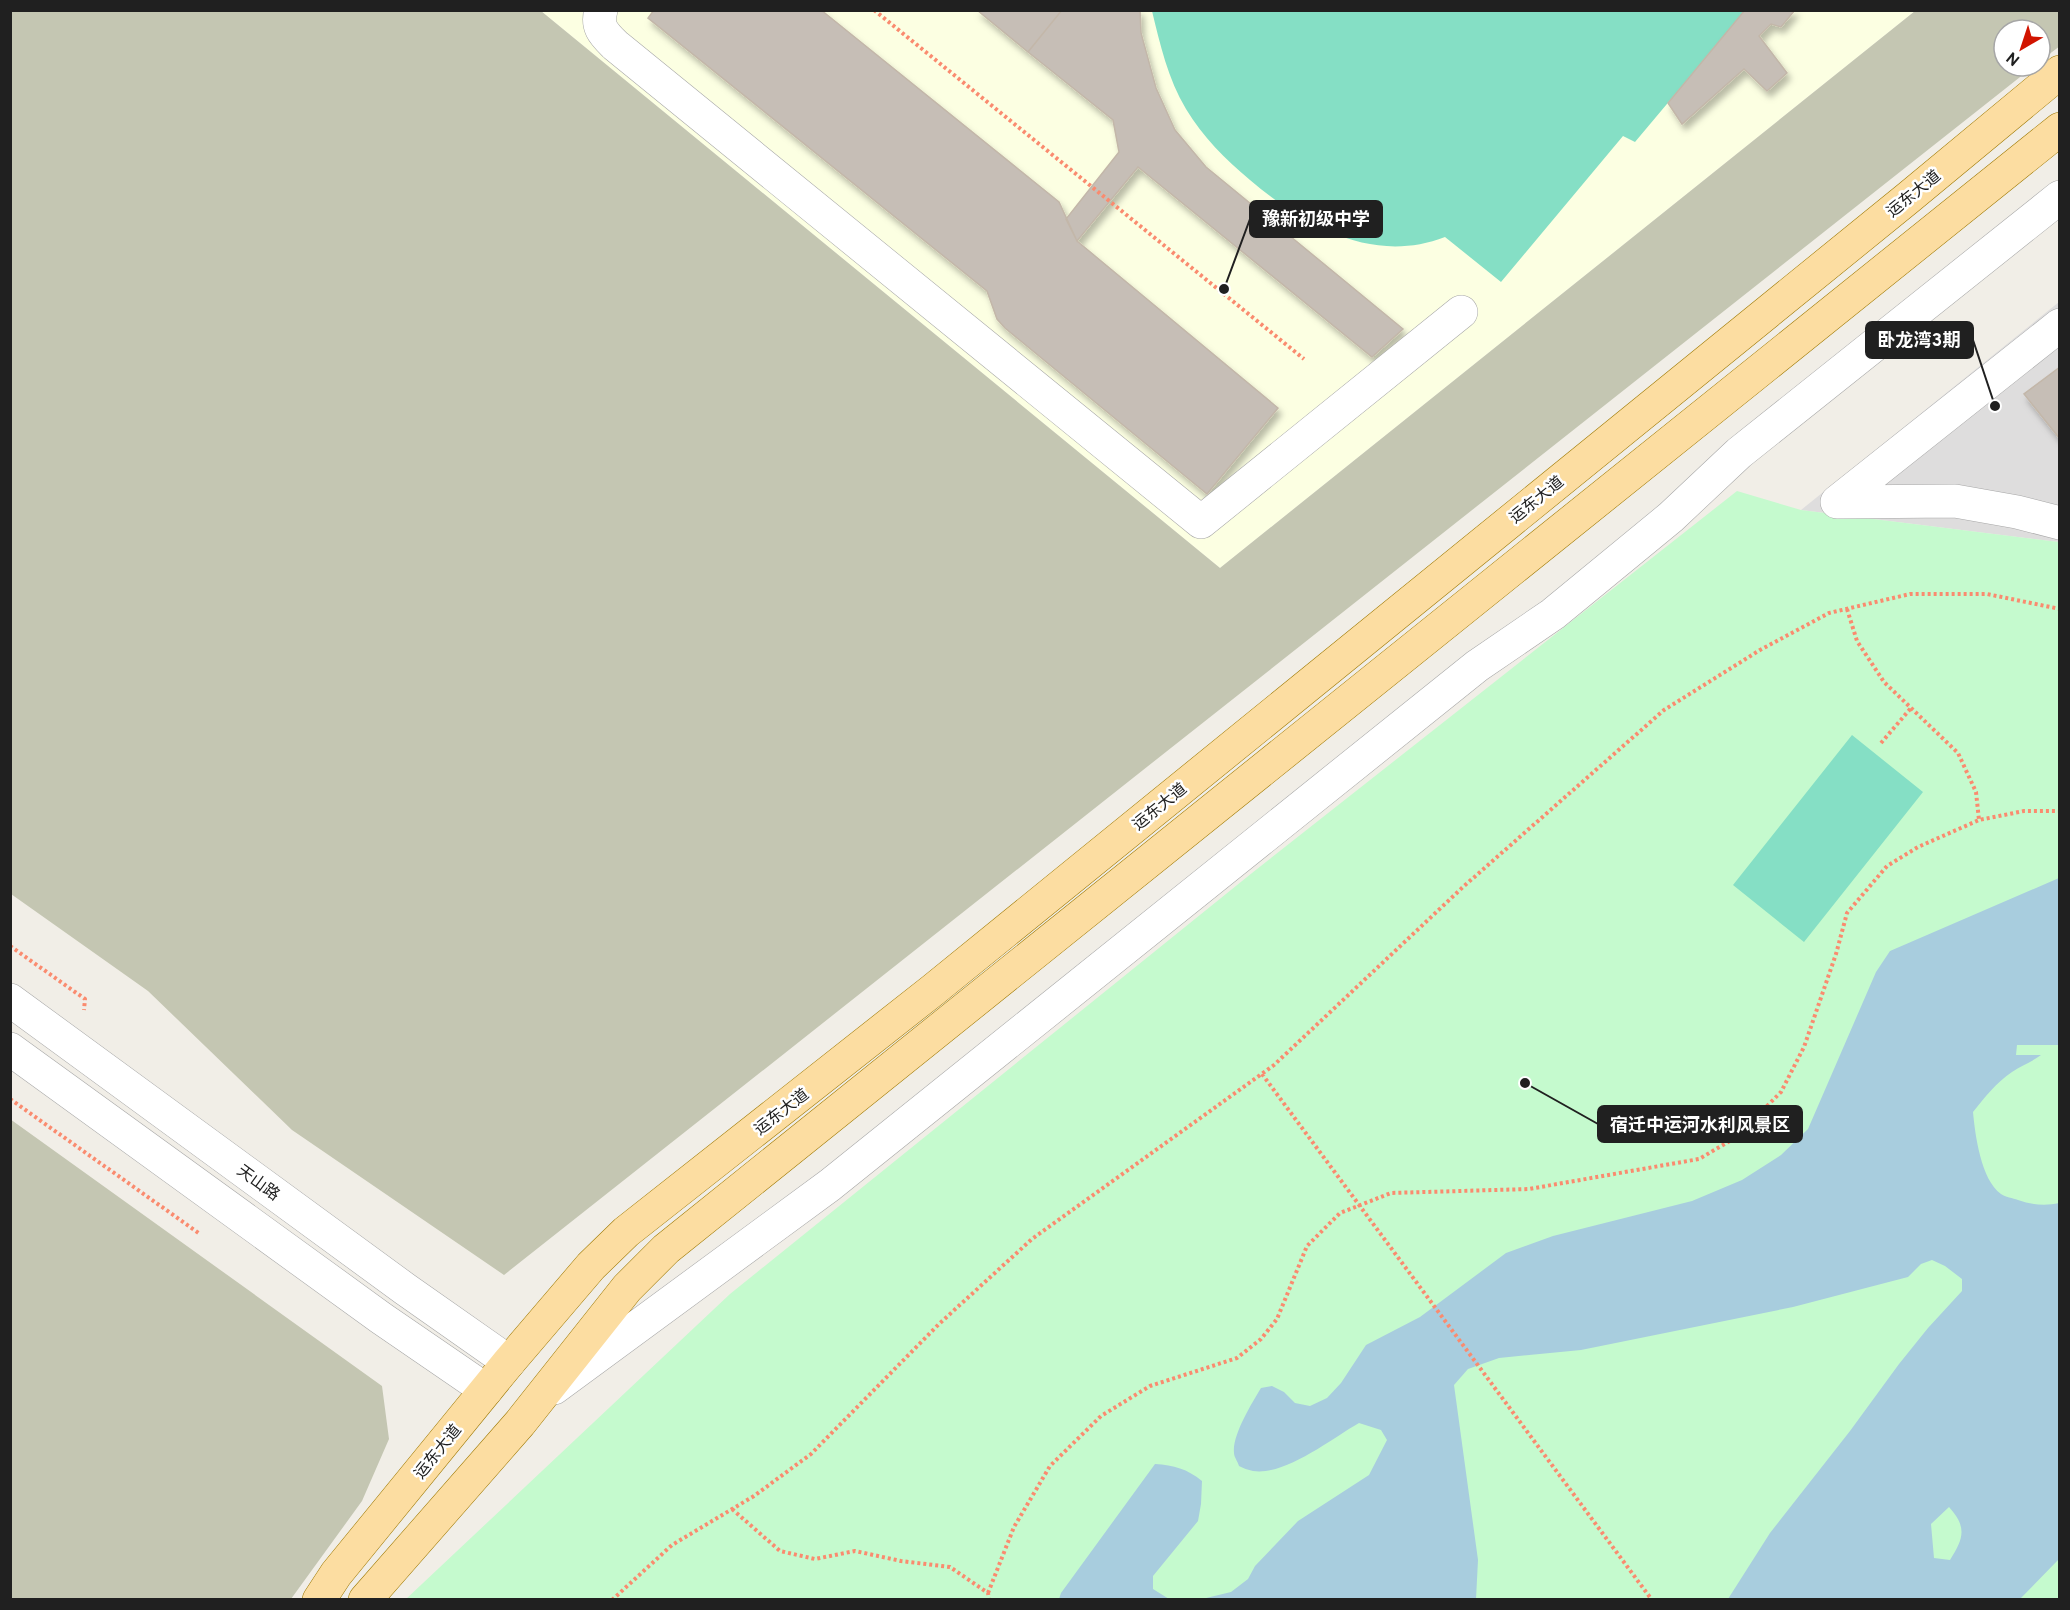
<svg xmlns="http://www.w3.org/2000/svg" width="2070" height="1610" viewBox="0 0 2070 1610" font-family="Overpass,'Noto Sans SC',sans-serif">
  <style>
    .residential { fill: #dedddd }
    .education { fill: #fcffe2 }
    .construction { fill: #c4c6b2 }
    .park { fill: #c5face }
    .pitch { fill: #85dfc5 }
    .water { fill: #a8cdde; fill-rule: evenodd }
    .building { fill: #c6beb6; stroke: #c3b7a9; stroke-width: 1.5; filter: url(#shadow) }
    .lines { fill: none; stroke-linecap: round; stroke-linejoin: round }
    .minor-casing { stroke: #a7a7a7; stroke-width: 34 }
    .major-casing { stroke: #9d7800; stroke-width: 34 }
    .path { stroke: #fa8b6f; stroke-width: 4; stroke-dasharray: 3 3; stroke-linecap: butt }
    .minor { stroke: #fff; stroke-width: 33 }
    .major { stroke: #fcdda1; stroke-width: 33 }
    .labels { text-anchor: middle; stroke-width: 5; stroke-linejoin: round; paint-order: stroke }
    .street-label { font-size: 16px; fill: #202020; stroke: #fff }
    .leader { fill: none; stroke: #202020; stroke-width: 2 }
    .callout-dot { fill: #202020; stroke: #fff; stroke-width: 2 }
    .callout { fill: #202020; stroke: #202020; stroke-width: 2 }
    .callout-label { font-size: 18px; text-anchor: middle; font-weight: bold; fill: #fff }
  </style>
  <defs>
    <filter id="shadow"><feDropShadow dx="3.5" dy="6" stdDeviation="3" flood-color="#0004"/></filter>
  </defs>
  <rect width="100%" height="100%" fill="#f1eee7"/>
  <path class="residential" d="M 2059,302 L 2059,542 L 1801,510 Z"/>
  <path class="education" d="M 541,11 L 1915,11 L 1220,568 Z"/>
  <path class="construction" d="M 11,10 L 541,11 L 1220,568 L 1915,11 L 2059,11 L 2060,46 L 2040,61 L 2040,30 L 2004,30 L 2004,66 L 2034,66 L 504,1275 L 292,1130 L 148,991 L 11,894 Z
    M 10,1119 L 382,1386 L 389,1439 L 362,1501 L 291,1599 L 11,1599 Z"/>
  <path class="park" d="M 1737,491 L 1801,510 L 2059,542 L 2059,1599 L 405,1600 L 730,1294 L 1252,873 Z"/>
  <path class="pitch" d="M 1152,11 L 1745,11 L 1635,142 L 1623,136 L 1501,282 L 1445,237 C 1373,265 1304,226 1250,180 C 1225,159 1203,137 1186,109 C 1168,79 1160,44 1152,11 Z
    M 1852,735 L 1923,792 L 1804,942 L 1733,885 Z"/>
  <path class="water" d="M 2059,878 L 2059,1045 L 2017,1045 L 2016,1055 L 2041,1055 C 2032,1062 2022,1065 2012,1072 C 1997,1082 1984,1098 1973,1112 C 1975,1134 1981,1180 2001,1194 C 2005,1197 2013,1198 2018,1200 C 2032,1205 2046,1206 2059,1203 L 2059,1559 L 2020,1599 L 1728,1599 L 1770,1533 L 1850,1431 L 1899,1364 L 1928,1328 L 1962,1291 L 1962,1279 L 1945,1266 L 1932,1260 L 1921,1264 L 1908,1277 L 1793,1307 L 1581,1350 L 1499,1358 L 1468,1369 L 1454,1385 L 1478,1560 L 1476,1599 L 1172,1599 L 1202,1599 L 1231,1592 L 1248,1579 L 1255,1566 L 1298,1521 L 1369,1475 L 1387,1440 L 1381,1430 L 1359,1423 C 1331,1439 1285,1476 1253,1471 C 1248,1470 1243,1468 1239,1466 C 1238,1462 1234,1457 1234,1453 C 1232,1435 1252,1403 1261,1388 L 1272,1386 L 1284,1392 L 1295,1403 L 1310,1406 L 1327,1398 L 1341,1383 L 1366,1345 L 1420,1317 L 1506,1253 L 1553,1236 L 1692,1201 L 1742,1180 L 1781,1155 L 1808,1129 L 1876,972 L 1890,951 ZM 1949,1507 C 1967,1527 1964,1538 1950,1560 L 1934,1558 L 1931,1524 Z
    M 1155,1464 C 1174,1465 1187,1469 1202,1481 L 1201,1504 L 1198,1521 L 1153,1576 L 1153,1589 L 1169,1599 L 1059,1599 L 1061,1593 Z"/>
  <path class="building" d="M 654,10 L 821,10 L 1059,202 L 1077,241 L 1278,408 L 1207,494 L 1005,328 L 997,319 L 987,291 L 648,18 Z
    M 977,10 L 1062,10 L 1028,52 Z
    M 1062,10 L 1140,10 L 1141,33 L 1156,88 L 1175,130 L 1206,167 L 1403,329 L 1372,357 L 1138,167 L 1077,241 L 1066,219 L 1119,152 L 1113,120 L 1028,52 Z
    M 1745,10 L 1795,10 L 1781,27 L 1771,24 L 1759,36 L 1787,73 L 1767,91 L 1744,69 L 1682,124 L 1668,103 Z
    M 2060,367 L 2060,439 L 2024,394 Z"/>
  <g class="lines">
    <defs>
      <path id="minor" d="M 601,10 C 596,27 604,34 615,45 L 1201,522 L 1461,312
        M 2060,325 L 1837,502 L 1955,501 L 2017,512 L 2060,523
        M 10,1000 L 405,1289 L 509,1362
        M 10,1049 L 381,1318 L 486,1390
        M 554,1388 L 830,1185 L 1477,666 L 1553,614 L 1671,517 L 1739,453 L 2060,197"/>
      <path id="major" d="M 319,1600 L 336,1574 L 509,1362 L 591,1266 L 626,1232 L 933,990 L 1908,198 L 2060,72
        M 365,1600 L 520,1423 L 627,1288 L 666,1249 L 2060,129"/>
    </defs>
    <use href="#minor" class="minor-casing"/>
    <use href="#major" class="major-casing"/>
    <path class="path" d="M 874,10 L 1304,359
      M 1847,609 L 1857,641 L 1884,682 L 1958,753 L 1976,792 L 1979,820
      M 1881,743 L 1911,708
      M 10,946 L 85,999 L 84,1010
      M 1262,1074 L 1652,1600
      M 10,1099 L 200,1234
      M 732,1509 L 780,1551 L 815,1559 L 855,1551 L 901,1561 L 950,1567 L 988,1593 L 989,1600
      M 988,1593 L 1014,1527 L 1050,1466 L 1101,1416 L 1150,1386 L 1237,1358 L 1261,1339 L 1277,1319 L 1307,1246 L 1340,1213 L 1391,1193 L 1529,1189 L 1699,1159 L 1735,1138 L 1781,1092 L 1804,1047 L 1836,954 L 1847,913 L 1887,866 L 1918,847 L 1979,820 L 2024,811 L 2060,811
      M 612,1600 L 672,1545 L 754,1496 L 811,1454 L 939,1324 L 1032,1239 L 1274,1065 L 1463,887 L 1664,710 L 1760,650 L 1829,613 L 1910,594 L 1987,594 L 2060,609"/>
    <use href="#minor" class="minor"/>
    <use href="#major" class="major"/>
  </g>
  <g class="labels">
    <g class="street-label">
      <text transform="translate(1913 193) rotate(-39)" y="6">运东大道</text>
      <text transform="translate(1536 499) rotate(-39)" y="6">运东大道</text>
      <text transform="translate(1159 806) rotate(-39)" y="6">运东大道</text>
      <text transform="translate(781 1111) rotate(-38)" y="6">运东大道</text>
      <text transform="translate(259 1182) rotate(36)" y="6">天山路</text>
      <text transform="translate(437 1451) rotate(-51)" y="6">运东大道</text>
    </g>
  </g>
  <path class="leader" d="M1224 289L1250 219M1995 406L1973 340M1525 1083L1598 1124"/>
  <g class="callout-dot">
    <circle cx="1224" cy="289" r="6"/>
    <circle cx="1995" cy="406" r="6"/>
    <circle cx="1525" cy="1083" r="6"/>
  </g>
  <g class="callout">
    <rect x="1250" y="201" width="132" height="36" rx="6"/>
    <rect x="1866" y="322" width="107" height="36" rx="6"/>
    <rect x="1598" y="1106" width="204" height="36" rx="6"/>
  </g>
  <g class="callout-label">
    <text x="1316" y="225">豫新初级中学</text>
    <text x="1919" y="346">卧龙湾3期</text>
    <text x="1700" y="1131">宿迁中运河水利风景区</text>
  </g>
  <rect width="2070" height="1610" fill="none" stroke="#202020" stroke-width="24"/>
  <g transform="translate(2022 48) rotate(219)"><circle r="28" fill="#ffffff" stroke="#a6a6a6" stroke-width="1.5"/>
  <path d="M0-4.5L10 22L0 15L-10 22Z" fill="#d11400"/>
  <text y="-9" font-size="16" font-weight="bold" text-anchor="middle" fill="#202020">N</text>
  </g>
</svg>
